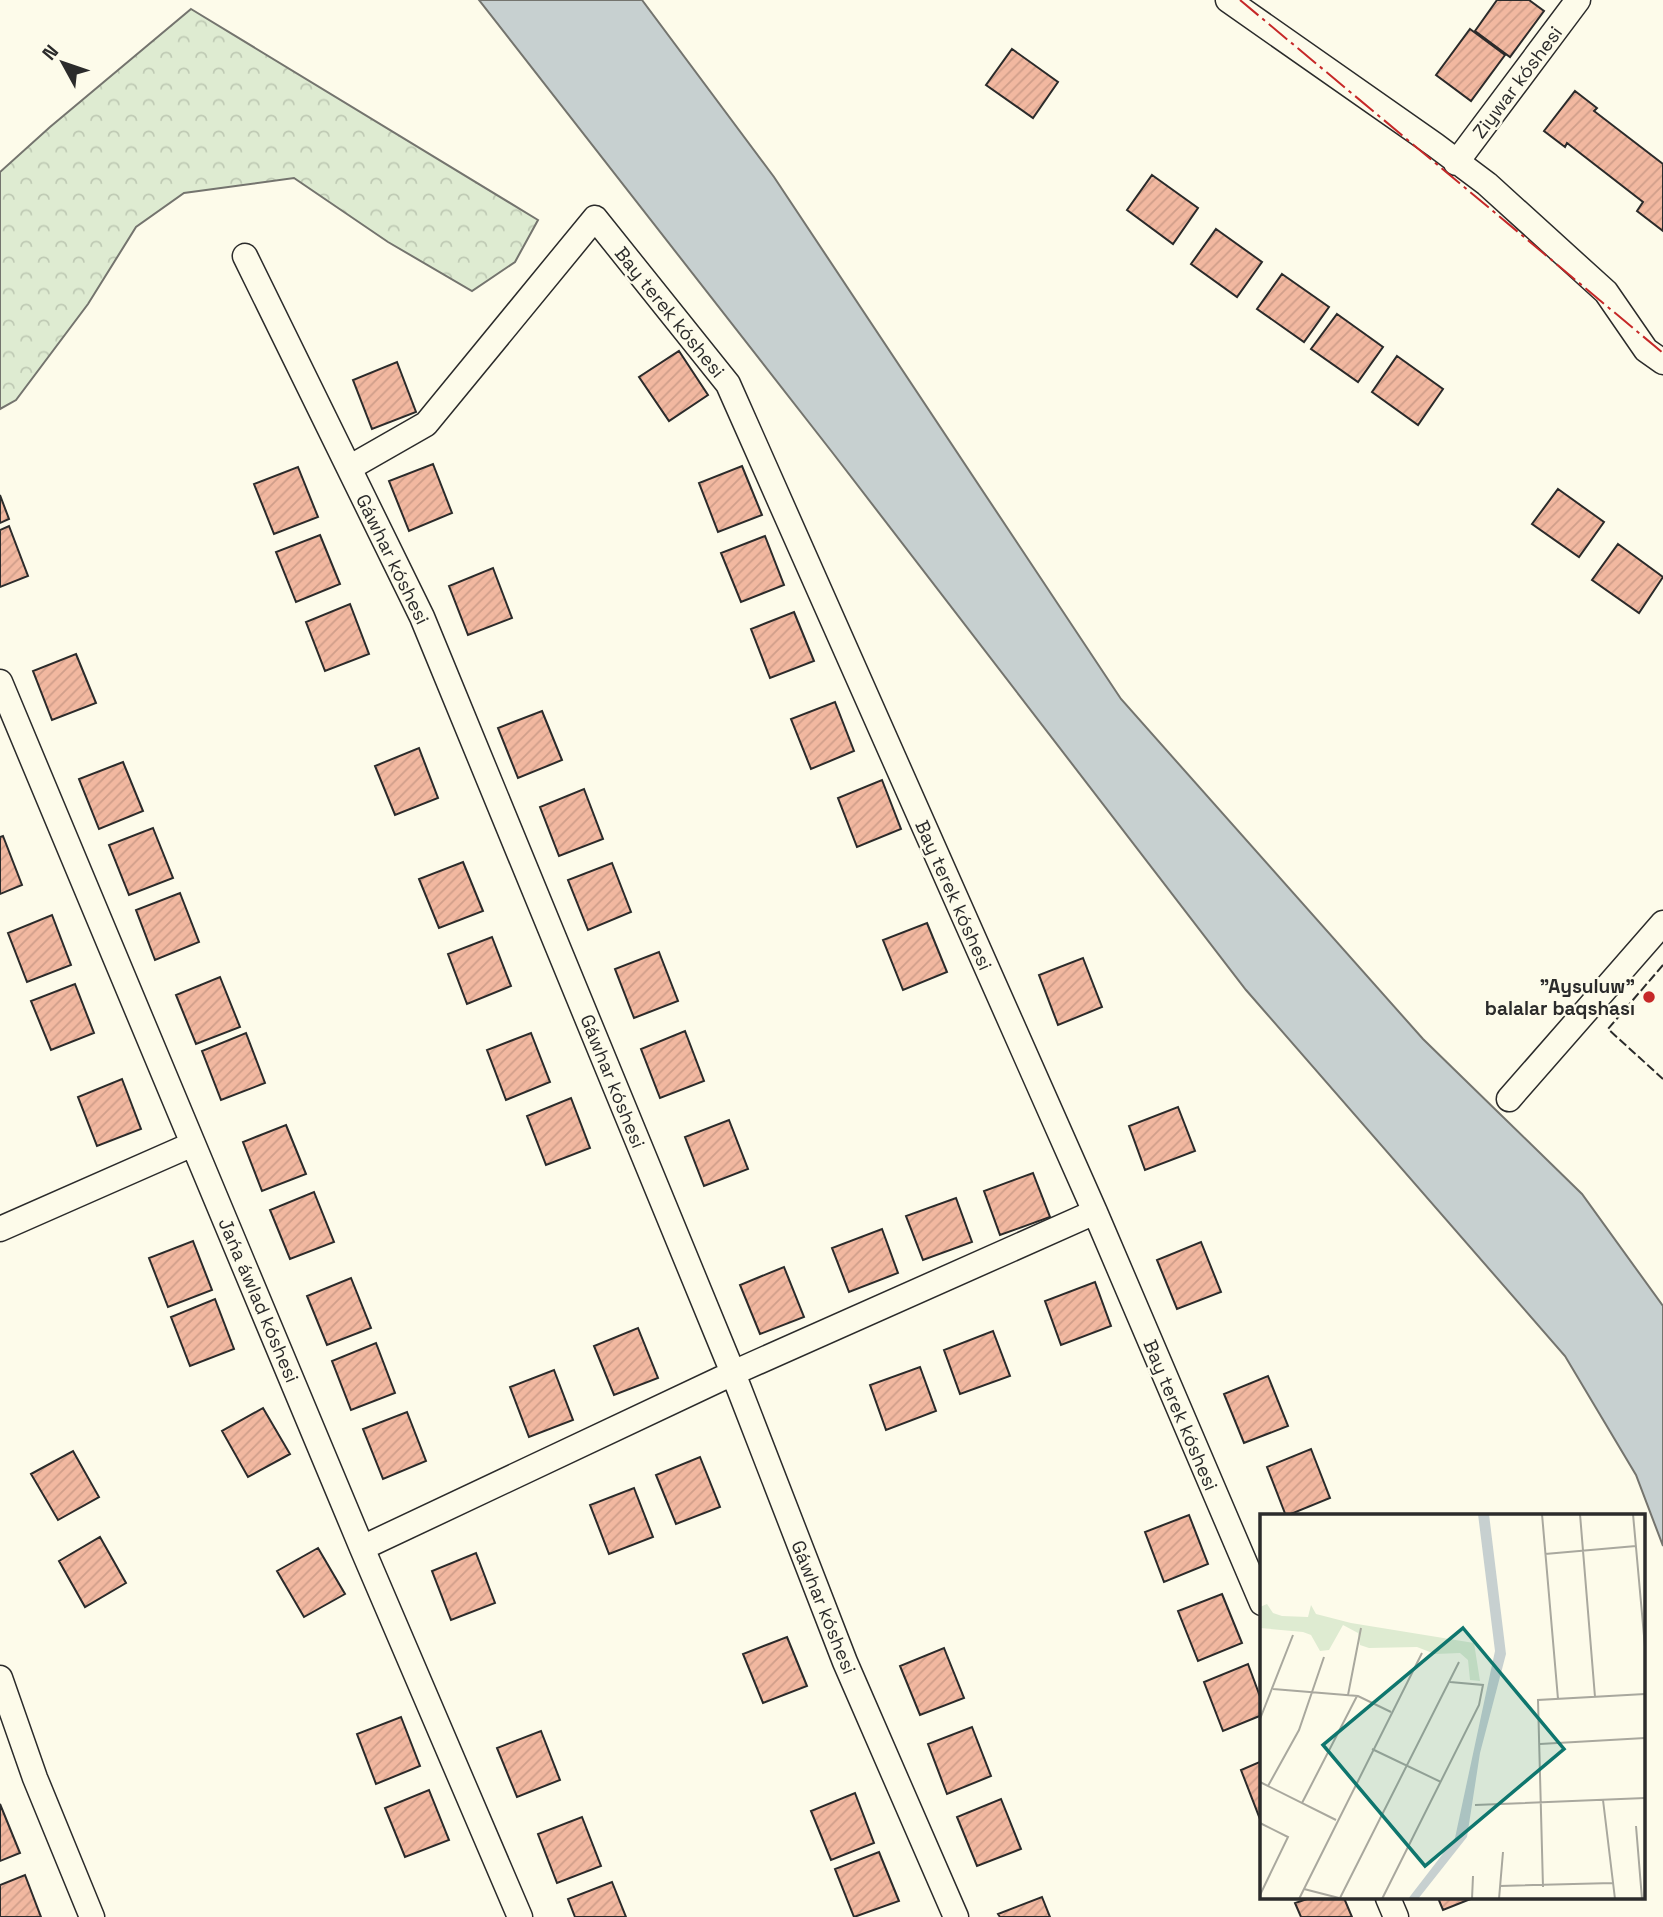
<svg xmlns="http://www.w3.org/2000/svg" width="1663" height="1917" viewBox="0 0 1663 1917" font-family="'Space Grotesk',sans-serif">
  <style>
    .forest { fill: url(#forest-crowns); stroke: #74746e; stroke-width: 2 }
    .water { fill: #c7d0d0; stroke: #74746e; stroke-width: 2 }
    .building { fill: url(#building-hatch); stroke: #2b2b2b; stroke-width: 2 }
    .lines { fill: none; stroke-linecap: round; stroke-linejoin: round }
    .minor-casing { stroke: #2b2b2b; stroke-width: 27 }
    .minor { stroke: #fdfbea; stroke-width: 24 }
    .fence { stroke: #2b2b2b; stroke-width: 2; stroke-dasharray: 9 3.5; stroke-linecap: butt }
    .power { stroke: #c62828; stroke-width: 2; stroke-dasharray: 24 5 3.5 5; stroke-linecap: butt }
    .poi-dot { fill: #c62828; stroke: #fdfbea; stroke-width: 2.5 }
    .labels { text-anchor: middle; stroke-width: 5; stroke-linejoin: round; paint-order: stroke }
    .street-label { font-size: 19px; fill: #2b2b2b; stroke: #fdfbea }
    .poi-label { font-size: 19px; font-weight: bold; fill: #2b2b2b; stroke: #fdfbea; text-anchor: end }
    .inset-road { fill: none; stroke: #a9a89e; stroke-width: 2 }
    .view { fill: #0f766e; fill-opacity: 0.15; stroke: #0f766e; stroke-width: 3.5 }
    .inset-edge { fill: none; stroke: #2b2b2b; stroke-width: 3.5 }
  </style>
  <defs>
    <pattern id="forest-crowns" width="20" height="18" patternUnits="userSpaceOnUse" patternTransform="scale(1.75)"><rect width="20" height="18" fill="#deebd1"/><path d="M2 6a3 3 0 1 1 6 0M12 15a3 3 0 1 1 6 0" fill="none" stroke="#bfcab4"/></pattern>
    <pattern id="building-hatch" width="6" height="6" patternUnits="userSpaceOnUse" patternTransform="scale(1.75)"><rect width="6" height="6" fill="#f2b8a0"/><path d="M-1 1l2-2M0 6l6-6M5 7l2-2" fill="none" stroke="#d09e8a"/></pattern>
  </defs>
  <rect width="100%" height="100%" fill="#fdfbea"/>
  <path class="forest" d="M 191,9 L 538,220 L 515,262 L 472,291 L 388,242 L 294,178 L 184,193 L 136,227 L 88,304 L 16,400 L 0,409 L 0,172 L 50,127 Z"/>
  <path class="water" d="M 479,0 L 642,0 L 774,177 L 1121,699 L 1423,1039 L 1582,1194 L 1663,1306 L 1663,1546 L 1636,1475 L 1565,1356 L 1246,990 L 832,452 Z"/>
  <path class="building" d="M 1497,0 L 1529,0 L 1544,11 L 1510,57 L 1475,31 Z
    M 1470,29 L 1505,55 L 1471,101 L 1436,75 Z
    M 1012,49 L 1058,82 L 1033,118 L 986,85 Z
    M 1575,91 L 1597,108 L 1594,111 L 1663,164 L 1663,231 L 1637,211 L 1643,202 L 1567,143 L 1565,147 L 1544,131 Z
    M 1152,175 L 1198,208 L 1173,244 L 1127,210 Z
    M 1216,229 L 1262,262 L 1237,297 L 1191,264 Z
    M 1282,274 L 1329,307 L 1304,342 L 1257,309 Z
    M 1337,314 L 1383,347 L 1358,382 L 1311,349 Z
    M 679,351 L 708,395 L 669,421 L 639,377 Z
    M 1397,356 L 1443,389 L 1418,425 L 1372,392 Z
    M 397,362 L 416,412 L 372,429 L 353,380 Z
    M 433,464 L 452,513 L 409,531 L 389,481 Z
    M 742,466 L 762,515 L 718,532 L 699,483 Z
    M 298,467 L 318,517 L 274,534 L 254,484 Z
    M 1558,489 L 1604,522 L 1579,557 L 1532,524 Z
    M 0,495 L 9,519 L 0,523 Z
    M 9,526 L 28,576 L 0,587 L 0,530 Z
    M 320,535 L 340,584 L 296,602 L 276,552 Z
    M 765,536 L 784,585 L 741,602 L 721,553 Z
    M 1618,544 L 1663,577 L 1639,613 L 1592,580 Z
    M 493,568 L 512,618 L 468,635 L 449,586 Z
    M 350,604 L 369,654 L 325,671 L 306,622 Z
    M 794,612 L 814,661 L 770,678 L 751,629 Z
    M 76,654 L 96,703 L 52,720 L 33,671 Z
    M 835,702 L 854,751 L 811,769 L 791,719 Z
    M 542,711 L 562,760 L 518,778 L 498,728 Z
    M 419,748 L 438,798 L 395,815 L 375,766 Z
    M 123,762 L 143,811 L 99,829 L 79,779 Z
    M 882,780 L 901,829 L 857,847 L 838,798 Z
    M 584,789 L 603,839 L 559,856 L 540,807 Z
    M 153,828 L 173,878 L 129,895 L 109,845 Z
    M 3,836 L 22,885 L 0,894 L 0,837 Z
    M 463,862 L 483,911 L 439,928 L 419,879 Z
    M 612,863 L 631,912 L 588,930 L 568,880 Z
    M 180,893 L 199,942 L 155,960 L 136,910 Z
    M 52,915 L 71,965 L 27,982 L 8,933 Z
    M 927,923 L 947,972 L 903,990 L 883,940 Z
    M 492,937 L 511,986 L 467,1004 L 448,954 Z
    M 659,952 L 678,1001 L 634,1018 L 615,969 Z
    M 1083,958 L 1102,1007 L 1058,1025 L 1039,975 Z
    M 220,977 L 240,1027 L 196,1044 L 176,995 Z
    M 75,984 L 94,1033 L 51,1050 L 31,1001 Z
    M 685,1031 L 704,1081 L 660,1098 L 641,1049 Z
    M 246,1033 L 265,1083 L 221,1100 L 202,1051 Z
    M 531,1033 L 550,1082 L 506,1100 L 487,1050 Z
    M 122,1079 L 141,1129 L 97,1146 L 78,1097 Z
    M 571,1098 L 590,1148 L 546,1165 L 527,1116 Z
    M 1178,1107 L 1195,1151 L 1145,1170 L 1129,1126 Z
    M 729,1120 L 748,1169 L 704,1186 L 685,1137 Z
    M 286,1125 L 306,1174 L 262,1191 L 243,1142 Z
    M 1033,1173 L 1050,1217 L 1000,1235 L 984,1191 Z
    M 314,1192 L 334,1242 L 290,1259 L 270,1210 Z
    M 956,1198 L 972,1242 L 923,1260 L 906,1216 Z
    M 882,1229 L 898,1273 L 849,1292 L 832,1248 Z
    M 193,1241 L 212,1290 L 168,1307 L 149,1258 Z
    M 1201,1242 L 1221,1292 L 1177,1309 L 1157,1260 Z
    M 784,1267 L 804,1317 L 760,1334 L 740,1285 Z
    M 351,1278 L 371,1328 L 327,1345 L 307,1296 Z
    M 1095,1282 L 1111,1326 L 1061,1345 L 1045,1301 Z
    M 215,1299 L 234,1349 L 190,1366 L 171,1317 Z
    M 638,1328 L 658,1378 L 614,1395 L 594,1346 Z
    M 993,1331 L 1010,1376 L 960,1394 L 944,1350 Z
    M 376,1343 L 395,1393 L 351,1410 L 332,1361 Z
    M 920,1367 L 936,1411 L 886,1430 L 870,1385 Z
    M 554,1370 L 573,1420 L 529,1437 L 510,1387 Z
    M 1268,1376 L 1288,1426 L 1244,1443 L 1224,1394 Z
    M 263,1408 L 290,1454 L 248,1477 L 222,1431 Z
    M 407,1412 L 426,1461 L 383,1479 L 363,1429 Z
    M 1311,1449 L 1330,1498 L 1286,1516 L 1267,1467 Z
    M 73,1451 L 99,1497 L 58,1520 L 31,1474 Z
    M 700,1457 L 720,1507 L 676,1524 L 656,1475 Z
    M 634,1488 L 653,1537 L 609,1554 L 590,1505 Z
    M 1189,1515 L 1208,1564 L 1164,1582 L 1145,1532 Z
    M 100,1537 L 126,1583 L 85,1607 L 59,1561 Z
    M 318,1548 L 345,1594 L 304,1617 L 277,1571 Z
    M 476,1553 L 495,1603 L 451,1620 L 432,1571 Z
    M 1222,1594 L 1242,1643 L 1198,1661 L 1178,1611 Z
    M 787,1637 L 807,1686 L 763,1703 L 743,1654 Z
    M 944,1648 L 964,1698 L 920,1715 L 900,1666 Z
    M 1248,1664 L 1262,1702 L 1262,1715 L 1223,1731 L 1204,1682 Z
    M 401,1717 L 420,1766 L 376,1784 L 357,1734 Z
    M 972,1727 L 991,1776 L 947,1794 L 928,1744 Z
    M 541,1731 L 560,1780 L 517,1797 L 497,1748 Z
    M 1262,1761 L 1262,1818 L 1260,1819 L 1241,1770 Z
    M 429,1790 L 449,1840 L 405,1857 L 385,1808 Z
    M 855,1793 L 874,1843 L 831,1860 L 811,1811 Z
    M 1001,1799 L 1021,1849 L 977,1866 L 957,1817 Z
    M 0,1804 L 20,1853 L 0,1861 Z
    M 582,1817 L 601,1866 L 557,1883 L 538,1834 Z
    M 879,1852 L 899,1901 L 854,1917 L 835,1869 Z
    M 25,1875 L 41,1917 L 0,1917 L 0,1885 Z
    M 612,1882 L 626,1917 L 575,1917 L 568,1899 Z
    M 1042,1897 L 1050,1917 L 1000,1917 L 998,1914 Z
    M 1310,1898 L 1344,1898 L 1352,1917 L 1301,1917 L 1295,1903 Z
    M 1438,1898 L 1473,1898 L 1443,1910 Z"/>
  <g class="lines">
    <defs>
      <path id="minor" d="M 1228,0 L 1435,145 L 1487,184 L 1606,292 L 1646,350 L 1663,362
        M 1456,163 L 1578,0
        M 245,256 L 422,617 L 733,1373 L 845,1662 L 956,1917
        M 349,468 L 426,424 L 595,218 L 728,384 L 1095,1212 L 1262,1603
        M 0,682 L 362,1548 L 520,1917
        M 1509,1099 L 1663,923
        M 0,1229 L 193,1144
        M 362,1548 L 733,1373 L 1095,1212
        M 0,1678 L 35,1778 L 92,1917
        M 1388,1898 L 1396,1917"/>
    </defs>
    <use href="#minor" class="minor-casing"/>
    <use href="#minor" class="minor"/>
    <path class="fence" d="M 1663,965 L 1608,1029 L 1663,1079"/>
    <path class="power" d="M 1240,0 L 1663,353"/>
  </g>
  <circle class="poi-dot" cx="1649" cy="997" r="7"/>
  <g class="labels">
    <g class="street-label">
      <text transform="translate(1517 82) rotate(-53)" y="7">Ziywar kóshesi</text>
      <text transform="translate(670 312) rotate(51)" y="7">Bay terek kóshesi</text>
      <text transform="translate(393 559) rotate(64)" y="7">Gáwhar kóshesi</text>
      <text transform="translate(954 895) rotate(66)" y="7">Bay terek kóshesi</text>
      <text transform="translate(613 1081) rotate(68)" y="7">Gáwhar kóshesi</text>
      <text transform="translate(259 1300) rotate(67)" y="7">Jańa áwlad kóshesi</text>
      <text transform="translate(1181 1415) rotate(67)" y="7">Bay terek kóshesi</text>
      <text transform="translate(824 1607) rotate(68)" y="7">Gáwhar kóshesi</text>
    </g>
    <g class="poi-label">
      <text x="1635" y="993">"Aysuluw"<tspan x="1635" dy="22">balalar baqshası</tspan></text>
    </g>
  </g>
  <g transform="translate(1260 1514)">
    <rect width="385" height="385" fill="#fdfbea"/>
    <path d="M 7,90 L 13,99 L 22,102 L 48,103 L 51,91 L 56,100 L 91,109 L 214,129 L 220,167 L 210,166 L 208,146 L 200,139 L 175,140 L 157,133 L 109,134 L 100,131 L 98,119 L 83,111 L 69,136 L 60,137 L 51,121 L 43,118 L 0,114 L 0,93 Z" fill="#deebd1"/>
    <path d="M 218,0 L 229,0 L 246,140 L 220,239 L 207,323 L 158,385 L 148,385 L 195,324 L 235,137 Z" fill="#c7d0d0"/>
    <path class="inset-road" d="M 282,0 L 298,185M 320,0 L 335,183M 373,0 L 385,133M 285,40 L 376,32M 13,175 L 98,182 L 131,198M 88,181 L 101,114M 0,205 L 33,121M 280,230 L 385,224M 112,235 L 181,268M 0,268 L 76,306M 8,272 L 39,216 L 64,143M 343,286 L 355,385M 42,289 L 97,182M 215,291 L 385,284M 0,309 L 28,323 L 0,381M 376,312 L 382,385M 240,372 L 353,369M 283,373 L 278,186 L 385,180M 44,375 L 79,384M 80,384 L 199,148M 39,385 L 162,139M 122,385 L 219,191 L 223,171 L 190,168M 212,385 L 213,362M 239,385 L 243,338"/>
    <path class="view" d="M 203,114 L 304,235 L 165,352 L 63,231 Z"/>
    <rect width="385" height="385" class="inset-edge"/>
  </g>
  <g transform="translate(63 63) rotate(310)" stroke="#fdfbea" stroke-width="5" paint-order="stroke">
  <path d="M0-5L12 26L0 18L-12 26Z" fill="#2b2b2b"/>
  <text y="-10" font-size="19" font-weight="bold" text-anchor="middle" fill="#2b2b2b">N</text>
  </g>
</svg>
